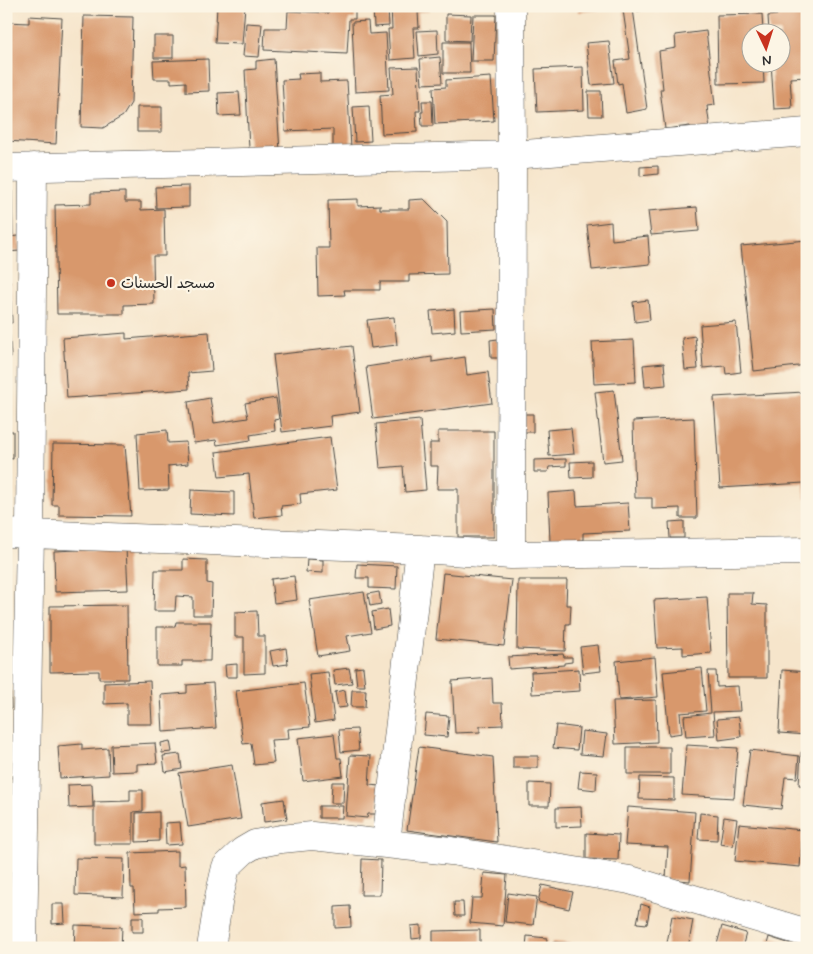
<svg xmlns="http://www.w3.org/2000/svg" width="813" height="954" viewBox="0 0 813 954" font-family="Mynerve,'Playpen Sans Arabic',sans-serif">
  <style>
    .building { fill: #d8986c }
    .lines { fill: none; stroke-linecap: round; stroke-linejoin: round }
    .street-casing { stroke: #494743; stroke-width: 29 }
    .street { stroke: #fff; stroke-width: 28 }
    .poi-dot { fill: #c8321e; stroke: #fcf5e5; stroke-width: 2 }
    .labels { text-anchor: middle; stroke-width: 4.5; stroke-linejoin: round; paint-order: stroke }
    .poi-label { font-size: 15px; fill: #2b2b2b; stroke: #fcf5e5; text-anchor: start }
  </style>
  <rect width="100%" height="100%" fill="#fcf5e5"/>
  <filter id="ink" filterUnits="userSpaceOnUse"><feTurbulence type="fractalNoise" baseFrequency=".02" numOctaves="2"/><feDisplacementMap in="SourceGraphic" scale="10" xChannelSelector="R" yChannelSelector="G"/><feConvolveMatrix kernelMatrix="1 2 1 2 8 2 1 2 1" color-interpolation-filters="sRGB"/></filter>
  <filter id="wash" filterUnits="userSpaceOnUse"><feTurbulence type="fractalNoise" baseFrequency=".0096" numOctaves="4" result="noise"/><feDisplacementMap in="SourceGraphic" scale="20" xChannelSelector="R" yChannelSelector="G"/><feGaussianBlur stdDeviation="1.12" result="paint"/><feColorMatrix in="noise" values="0 0 0 0 0 0 0 0 0 0 0 0 0 0 0 0 0 1.4 0 .05"/><feComposite in="paint" operator="in"/></filter>
  <g filter="url(#wash)">
    <rect width="100%" height="100%" fill="#f6e5cb"/>
    <g id="blocks">
      <path class="building" d="M 217,6 L 245,6 L 242,44 L 215,43 Z
        M 328,6 L 355,6 L 355,19 L 349,19 L 347,54 L 264,50 L 265,28 L 287,28 L 288,11 L 328,13 Z
        M 373,6 L 388,6 L 389,26 L 374,27 Z
        M 391,6 L 430,6 L 430,11 L 418,12 L 419,28 L 413,28 L 415,58 L 390,60 L 388,29 L 392,29 Z
        M 578,6 L 618,6 L 618,8 L 578,12 Z
        M 636,6 L 664,6 L 665,8 L 637,11 Z
        M 776,6 L 807,6 L 807,77 L 790,78 L 792,108 L 774,109 L 771,62 L 780,62 L 780,32 L 769,32 L 768,16 L 777,15 Z
        M 633,9 L 647,109 L 626,113 L 622,83 L 618,84 L 615,61 L 630,59 L 623,10 Z
        M 446,14 L 471,15 L 470,41 L 446,40 Z
        M 762,14 L 763,32 L 750,32 L 750,62 L 763,62 L 764,83 L 718,84 L 717,15 Z
        M 473,15 L 496,15 L 494,61 L 471,61 Z
        M 29,16 L 62,18 L 56,144 L 6,141 L 6,22 L 29,23 Z
        M 84,16 L 133,17 L 131,103 L 123,116 L 103,128 L 81,127 Z
        M 368,21 L 369,34 L 386,33 L 389,90 L 355,92 L 352,22 Z
        M 246,23 L 262,24 L 259,57 L 243,56 Z
        M 437,30 L 438,54 L 419,56 L 417,31 Z
        M 706,31 L 715,105 L 707,106 L 710,129 L 691,131 L 690,126 L 665,129 L 660,89 L 663,89 L 659,51 L 676,48 L 675,35 Z
        M 154,36 L 173,36 L 173,58 L 154,58 Z
        M 609,41 L 614,83 L 591,85 L 586,43 Z
        M 443,42 L 469,42 L 470,73 L 443,73 Z
        M 440,57 L 442,83 L 422,84 L 420,59 Z
        M 208,59 L 209,91 L 186,92 L 186,82 L 171,83 L 171,79 L 154,79 L 153,61 Z
        M 274,59 L 280,152 L 249,149 L 245,70 L 256,69 L 256,61 Z
        M 418,67 L 420,111 L 416,111 L 417,132 L 382,134 L 380,95 L 393,94 L 391,68 Z
        M 583,67 L 584,110 L 537,112 L 535,69 Z
        M 320,73 L 320,82 L 347,81 L 351,148 L 333,148 L 333,129 L 285,131 L 282,80 L 299,79 L 298,74 Z
        M 491,77 L 494,121 L 435,124 L 433,88 L 446,87 L 446,80 Z
        M 588,91 L 601,91 L 602,116 L 589,116 Z
        M 239,92 L 241,115 L 219,116 L 218,93 Z
        M 422,101 L 432,101 L 433,126 L 422,126 L 421,112 L 423,112 Z
        M 369,106 L 371,141 L 355,142 L 353,107 Z
        M 137,107 L 162,107 L 162,132 L 137,132 Z
        M 658,166 L 658,174 L 640,176 L 640,167 Z
        M 189,186 L 189,207 L 156,208 L 155,187 Z
        M 6,191 L 12,191 L 13,235 L 6,235 Z
        M 125,192 L 125,202 L 141,202 L 141,210 L 164,209 L 165,256 L 153,256 L 154,304 L 124,305 L 124,314 L 57,314 L 55,205 L 91,204 L 91,193 Z
        M 358,199 L 358,206 L 380,205 L 380,209 L 409,209 L 409,200 L 424,199 L 447,222 L 448,274 L 409,275 L 409,282 L 380,282 L 380,290 L 344,290 L 345,295 L 318,296 L 317,248 L 329,248 L 328,200 Z
        M 697,207 L 699,231 L 651,235 L 648,211 Z
        M 611,222 L 612,240 L 648,236 L 650,264 L 592,270 L 587,225 Z
        M 19,236 L 20,251 L 6,252 L 6,237 Z
        M 807,240 L 807,365 L 754,371 L 741,246 Z
        M 10,282 L 12,323 L 6,323 L 6,283 Z
        M 648,300 L 650,320 L 635,322 L 633,302 Z
        M 454,309 L 455,331 L 432,333 L 430,311 Z
        M 495,309 L 496,329 L 461,331 L 460,311 Z
        M 394,317 L 397,345 L 371,348 L 367,320 Z
        M 736,322 L 741,372 L 726,374 L 725,366 L 703,368 L 700,325 Z
        M 6,326 L 9,326 L 11,357 L 6,358 Z
        M 209,332 L 212,371 L 188,373 L 189,389 L 67,398 L 63,338 L 126,333 L 126,339 Z
        M 695,336 L 698,369 L 685,370 L 682,338 Z
        M 498,339 L 499,358 L 491,358 L 490,340 Z
        M 634,340 L 636,382 L 594,384 L 592,342 Z
        M 352,346 L 360,412 L 330,416 L 331,426 L 282,432 L 273,355 Z
        M 432,357 L 432,362 L 465,357 L 467,375 L 488,372 L 492,403 L 373,419 L 366,367 Z
        M 664,363 L 666,385 L 645,387 L 643,365 Z
        M 614,390 L 622,460 L 603,462 L 595,392 Z
        M 804,392 L 807,440 L 807,499 L 805,499 L 804,483 L 720,488 L 714,397 Z
        M 210,398 L 214,423 L 248,418 L 245,403 L 276,398 L 279,419 L 274,420 L 275,431 L 250,435 L 251,440 L 217,445 L 216,440 L 194,443 L 188,402 Z
        M 523,414 L 533,414 L 533,432 L 523,432 Z
        M 694,418 L 697,518 L 680,518 L 680,508 L 652,509 L 652,498 L 635,498 L 633,421 Z
        M 420,420 L 426,490 L 405,492 L 403,466 L 380,468 L 376,424 Z
        M 571,428 L 574,454 L 549,456 L 547,430 Z
        M 167,430 L 168,443 L 186,442 L 188,464 L 168,466 L 169,490 L 140,491 L 137,433 Z
        M 6,431 L 13,431 L 13,459 L 6,458 Z
        M 438,431 L 494,431 L 494,537 L 458,537 L 458,489 L 437,489 L 438,466 L 430,466 L 430,443 L 438,443 Z
        M 330,437 L 337,490 L 300,494 L 301,504 L 281,506 L 282,515 L 254,518 L 249,474 L 219,477 L 216,452 Z
        M 53,444 L 125,445 L 131,516 L 59,515 L 59,505 L 52,505 Z
        M 566,459 L 566,466 L 549,467 L 548,472 L 534,472 L 534,460 Z
        M 592,461 L 592,477 L 571,478 L 570,462 Z
        M 191,490 L 234,492 L 234,516 L 190,514 Z
        M 576,491 L 577,506 L 628,503 L 630,531 L 583,533 L 583,540 L 550,542 L 548,493 Z
        M 684,521 L 684,538 L 670,538 L 669,522 Z
        M 126,548 L 128,590 L 55,592 L 54,551 Z
        M 183,559 L 207,560 L 207,583 L 212,584 L 211,615 L 193,615 L 193,597 L 176,596 L 175,611 L 154,611 L 155,570 L 183,570 Z
        M 307,559 L 323,560 L 323,573 L 306,572 Z
        M 357,564 L 397,566 L 396,589 L 369,588 L 369,578 L 356,578 Z
        M 443,573 L 512,580 L 504,646 L 436,639 Z
        M 294,576 L 297,600 L 274,603 L 271,579 Z
        M 518,580 L 567,580 L 566,605 L 571,605 L 570,624 L 566,624 L 565,651 L 517,649 Z
        M 364,592 L 371,632 L 347,636 L 350,651 L 318,656 L 309,600 Z
        M 379,592 L 381,604 L 370,606 L 368,594 Z
        M 727,593 L 753,593 L 752,604 L 767,605 L 767,678 L 728,678 Z
        M 707,597 L 711,653 L 683,655 L 683,647 L 657,648 L 654,600 Z
        M 127,605 L 128,679 L 99,679 L 99,671 L 50,672 L 50,606 Z
        M 388,609 L 390,626 L 374,629 L 372,612 Z
        M 257,611 L 258,636 L 265,636 L 265,673 L 244,674 L 244,637 L 235,637 L 235,612 Z
        M 176,622 L 211,622 L 210,661 L 182,661 L 182,666 L 157,666 L 157,627 L 175,627 Z
        M 598,645 L 601,671 L 583,673 L 580,647 Z
        M 286,648 L 288,664 L 273,666 L 270,651 Z
        M 563,654 L 564,657 L 572,657 L 572,662 L 564,663 L 564,665 L 509,669 L 508,657 Z
        M 655,657 L 658,697 L 619,700 L 616,661 Z
        M 237,664 L 237,677 L 226,677 L 225,665 Z
        M 363,667 L 365,686 L 357,686 L 355,668 Z
        M 349,668 L 352,683 L 335,685 L 333,670 Z
        M 702,668 L 706,711 L 680,713 L 682,733 L 669,735 L 663,672 Z
        M 6,669 L 10,669 L 11,709 L 6,709 Z
        M 579,669 L 580,691 L 532,694 L 531,672 Z
        M 782,670 L 807,672 L 805,693 L 807,693 L 807,735 L 779,733 Z
        M 708,671 L 716,671 L 717,687 L 738,686 L 740,711 L 713,712 L 715,735 L 686,737 L 684,716 L 711,713 Z
        M 328,672 L 334,720 L 315,723 L 309,674 Z
        M 492,678 L 493,703 L 502,703 L 503,725 L 480,726 L 480,732 L 455,733 L 452,681 Z
        M 150,681 L 152,724 L 127,724 L 127,703 L 104,704 L 104,683 Z
        M 213,683 L 216,728 L 163,732 L 161,695 L 187,693 L 187,685 Z
        M 304,683 L 310,727 L 288,729 L 289,739 L 271,740 L 274,763 L 254,765 L 251,743 L 243,744 L 236,691 Z
        M 345,690 L 347,707 L 338,708 L 335,692 Z
        M 352,690 L 366,690 L 365,707 L 351,707 Z
        M 656,700 L 657,742 L 615,744 L 613,701 Z
        M 426,714 L 449,716 L 447,737 L 424,735 Z
        M 739,717 L 741,737 L 719,740 L 717,719 Z
        M 556,725 L 579,728 L 577,750 L 553,748 Z
        M 357,729 L 359,750 L 341,752 L 339,730 Z
        M 582,731 L 607,734 L 604,756 L 580,754 Z
        M 334,734 L 337,758 L 341,758 L 343,776 L 303,781 L 298,738 Z
        M 170,741 L 172,752 L 162,753 L 161,743 Z
        M 155,743 L 157,763 L 137,764 L 137,771 L 112,772 L 111,745 Z
        M 82,744 L 82,750 L 108,748 L 109,775 L 60,778 L 58,746 Z
        M 686,745 L 738,748 L 734,798 L 682,795 Z
        M 6,746 L 13,746 L 12,778 L 6,777 Z
        M 419,747 L 493,757 L 497,842 L 407,830 Z
        M 627,747 L 670,747 L 670,774 L 627,774 Z
        M 750,750 L 799,756 L 797,778 L 785,777 L 781,809 L 743,805 Z
        M 801,752 L 807,752 L 807,786 L 799,785 Z
        M 180,754 L 182,769 L 165,772 L 163,756 Z
        M 350,755 L 371,756 L 369,785 L 380,786 L 378,814 L 368,814 L 367,818 L 346,816 Z
        M 513,756 L 538,756 L 538,768 L 513,768 Z
        M 232,765 L 241,819 L 188,827 L 179,773 Z
        M 580,771 L 597,772 L 596,790 L 578,788 Z
        M 640,777 L 674,778 L 674,800 L 639,799 Z
        M 332,782 L 344,782 L 343,803 L 331,803 Z
        M 529,783 L 550,784 L 549,806 L 529,806 Z
        M 92,784 L 93,807 L 69,808 L 68,785 Z
        M 130,790 L 143,790 L 143,811 L 133,812 L 133,844 L 94,844 L 94,802 L 130,801 Z
        M 284,799 L 287,819 L 264,822 L 262,802 Z
        M 319,806 L 343,806 L 342,818 L 319,818 Z
        M 581,807 L 582,826 L 556,827 L 556,808 Z
        M 628,807 L 695,812 L 690,881 L 666,879 L 668,847 L 625,845 Z
        M 159,812 L 159,841 L 136,842 L 136,813 Z
        M 700,813 L 718,815 L 717,840 L 698,839 Z
        M 724,817 L 737,819 L 733,846 L 720,844 Z
        M 180,822 L 182,844 L 166,845 L 165,823 Z
        M 739,824 L 803,830 L 800,867 L 735,861 Z
        M 805,832 L 807,832 L 807,858 L 803,858 Z
        M 586,833 L 619,835 L 618,860 L 586,859 Z
        M 178,851 L 178,866 L 185,865 L 186,907 L 159,908 L 159,911 L 135,912 L 134,888 L 131,888 L 130,853 Z
        M 76,858 L 124,859 L 123,897 L 75,895 Z
        M 362,859 L 381,860 L 380,895 L 361,895 Z
        M 484,873 L 507,875 L 503,926 L 470,923 L 472,898 L 482,898 Z
        M 542,885 L 573,892 L 569,909 L 538,902 Z
        M 508,893 L 537,897 L 533,925 L 505,922 Z
        M 454,902 L 463,902 L 464,916 L 455,916 Z
        M 52,904 L 64,904 L 65,923 L 52,924 Z
        M 641,904 L 650,907 L 647,924 L 637,923 Z
        M 350,906 L 351,927 L 335,928 L 335,907 Z
        M 672,916 L 693,920 L 688,948 L 666,948 Z
        M 132,917 L 143,917 L 143,932 L 132,932 Z
        M 75,925 L 122,927 L 121,948 L 74,948 Z
        M 421,925 L 421,938 L 412,939 L 411,926 Z
        M 722,926 L 746,933 L 742,948 L 716,948 Z
        M 480,930 L 480,948 L 433,948 L 433,931 Z
        M 527,936 L 547,938 L 546,948 L 526,948 Z
        M 769,937 L 794,945 L 793,948 L 766,948 Z
        M 552,942 L 576,944 L 576,948 L 551,948 Z"/>
    </g>
  </g>
  <g filter="url(#ink)">
    <use href="#blocks" fill-opacity="0" stroke="#494743" stroke-width="1"/>
    <g class="lines">
      <defs>
        <path id="street" d="M 511,6 L 512,155 L 511,555
          M 6,168 L 512,155 L 807,132
          M 6,533 L 420,549 L 511,555 L 807,551
          M 386,843 L 420,549
          M 23,948 L 30,533 L 33,167
          M 211,948 L 219,897 L 226,867 L 243,851 L 255,844 L 281,839 L 312,836 L 451,851 L 630,880 L 807,933"/>
      </defs>
      <use href="#street" class="street-casing"/>
      <use href="#street" class="street"/>
    </g>
  </g>
  <circle class="poi-dot" cx="111" cy="283" r="5"/>
  <g class="labels">
    <g class="poi-label">
      <text x="121" y="288">مسجد الحسنات</text>
    </g>
  </g>
  <rect width="813" height="954" fill="none" stroke="#fcf5e5" stroke-width="25"/>
  <g transform="translate(766 48) rotate(176)"><circle r="24" fill="#fcf5e5" stroke="#a8a49b"/>
  <path d="M0-4L9 19L0 12L-9 19Z" fill="#c8321e"/>
  <text y="-8" font-size="14" font-weight="bold" text-anchor="middle" fill="#2b2b2b">N</text>
  </g>
</svg>
